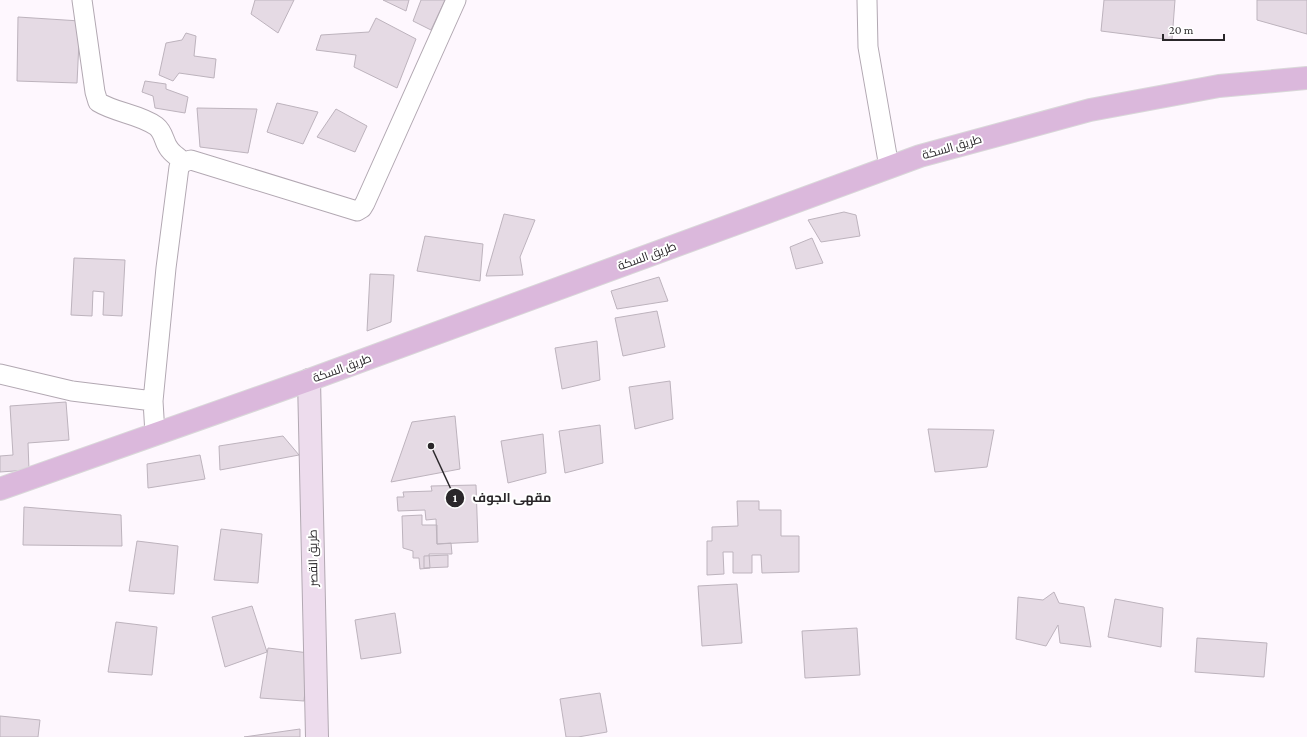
<svg xmlns="http://www.w3.org/2000/svg" width="1307" height="737" viewBox="0 0 1307 737" font-family="'Crimson Pro',Cairo,serif">
  <style>
    .building { fill: #e5dae4; stroke: #bdb3bd }
    .lines { fill: none; stroke-linecap: round; stroke-linejoin: round }
    .street-casing { stroke: #b2a8b2; stroke-width: 21 }
    .secondary-casing { stroke: #b2a8b2; stroke-width: 24 }
    .primary-casing { stroke: #d9d8d9; stroke-width: 24 }
    .street { stroke: #fff; stroke-width: 19 }
    .secondary { stroke: #eddced; stroke-width: 22 }
    .primary { stroke: #dbb8dc; stroke-width: 22 }
    .labels { text-anchor: middle; stroke-width: 4; stroke-linejoin: round; paint-order: stroke }
    .street-label { font-size: 12px; fill: #2a272a; stroke: #fff }
    .leader { fill: none; stroke: #2a272a; stroke-width: 1.5 }
    .callout-dot { fill: #2a272a; stroke: #fff; stroke-width: 1.5 }
    .mark-label { font-size: 12px; text-anchor: middle; font-weight: bold; fill: #fff }
    .callout-label { font-size: 13px; text-anchor: middle; font-weight: bold; fill: #2a272a; stroke: #fff; stroke-width: 4; stroke-linejoin: round; paint-order: stroke }
  </style>
  <rect width="100%" height="100%" fill="#fef7fe"/>
  <path class="building" d="M 255,0 L 294,0 L 278,33 L 251,14 Z
    M 383,0 L 409,0 L 406,11 Z
    M 421,0 L 445,0 L 431,30 L 413,21 Z
    M 1104,0 L 1175,0 L 1172,40 L 1101,31 Z
    M 1257,0 L 1307,0 L 1307,34 L 1257,20 Z
    M 18,17 L 80,21 L 77,83 L 17,81 Z
    M 376,18 L 416,39 L 397,88 L 354,67 L 356,55 L 316,50 L 321,35 L 369,32 Z
    M 186,33 L 196,36 L 194,56 L 216,59 L 214,78 L 179,73 L 173,81 L 159,75 L 166,43 L 182,40 Z
    M 145,81 L 166,84 L 166,89 L 188,97 L 185,113 L 155,108 L 153,96 L 142,92 Z
    M 277,103 L 318,112 L 303,144 L 267,132 Z
    M 197,108 L 257,109 L 248,153 L 200,147 Z
    M 336,109 L 367,126 L 355,152 L 317,137 Z
    M 844,212 L 856,215 L 860,236 L 821,242 L 808,220 Z
    M 504,214 L 535,220 L 520,257 L 523,275 L 486,276 Z
    M 425,236 L 483,244 L 480,281 L 417,271 Z
    M 812,238 L 823,263 L 796,269 L 790,247 Z
    M 74,258 L 125,260 L 122,316 L 103,315 L 104,292 L 93,291 L 92,316 L 71,315 Z
    M 370,274 L 394,275 L 391,322 L 367,331 Z
    M 659,277 L 668,301 L 617,309 L 611,291 Z
    M 657,311 L 665,347 L 623,356 L 615,318 Z
    M 597,341 L 600,380 L 562,389 L 555,348 Z
    M 670,381 L 673,419 L 635,429 L 629,387 Z
    M 66,402 L 69,440 L 28,443 L 29,470 L 0,472 L 0,456 L 13,455 L 10,406 Z
    M 455,416 L 460,469 L 391,482 L 412,422 Z
    M 600,425 L 603,463 L 565,473 L 559,431 Z
    M 928,429 L 994,430 L 987,467 L 935,472 Z
    M 543,434 L 546,473 L 508,483 L 501,441 Z
    M 283,436 L 299,455 L 220,470 L 219,446 Z
    M 200,455 L 205,479 L 148,488 L 147,464 Z
    M 476,485 L 478,542 L 437,544 L 436,519 L 426,520 L 425,510 L 398,511 L 397,497 L 404,497 L 403,492 L 432,491 L 431,486 Z
    M 737,501 L 759,501 L 759,510 L 781,510 L 781,536 L 799,536 L 799,572 L 762,573 L 761,555 L 752,555 L 752,573 L 733,573 L 733,552 L 723,552 L 724,574 L 707,575 L 707,541 L 712,541 L 712,527 L 738,526 Z
    M 24,507 L 121,515 L 122,546 L 23,545 Z
    M 422,515 L 422,525 L 437,525 L 437,544 L 451,543 L 452,554 L 429,554 L 430,568 L 420,569 L 419,558 L 413,558 L 413,551 L 403,548 L 402,516 Z
    M 221,529 L 262,534 L 258,583 L 214,580 Z
    M 137,541 L 178,546 L 174,594 L 129,591 Z
    M 448,555 L 448,567 L 424,568 L 424,556 Z
    M 737,584 L 742,643 L 702,646 L 698,586 Z
    M 1054,592 L 1059,603 L 1084,607 L 1091,647 L 1060,643 L 1058,625 L 1046,646 L 1016,639 L 1018,597 L 1043,600 Z
    M 1115,599 L 1163,608 L 1161,647 L 1108,637 Z
    M 252,606 L 267,652 L 225,667 L 212,617 Z
    M 395,613 L 401,653 L 361,659 L 355,620 Z
    M 116,622 L 157,627 L 152,675 L 108,672 Z
    M 857,628 L 860,675 L 805,678 L 802,631 Z
    M 1197,638 L 1267,643 L 1264,677 L 1195,672 Z
    M 268,648 L 309,653 L 304,701 L 260,698 Z
    M 600,693 L 607,732 L 578,737 L 566,737 L 560,699 Z
    M 0,716 L 40,720 L 38,737 L 0,737 Z
    M 300,729 L 300,737 L 244,737 Z"/>
  <g class="lines">
    <defs>
      <path id="street" d="M 82,0 L 95,92 L 98,102 C 116,113 139,114 156,126 C 165,133 163,142 170,150 C 173,154 179,158 184,162
        M 867,0 L 868,47 L 889,167
        M 0,374 L 72,391 L 153,401
        M 155,434 L 153,401 L 166,268 L 179,167 L 184,162 L 191,160 L 357,211 L 362,208 L 365,203 L 456,0"/>
      <path id="secondary" d="M 309,380 L 317,737"/>
      <path id="primary" d="M 0,489 L 309,380 L 920,156 L 1090,110 L 1219,86 L 1307,78"/>
    </defs>
    <use href="#street" class="street-casing"/>
    <use href="#secondary" class="secondary-casing"/>
    <use href="#primary" class="primary-casing"/>
    <use href="#street" class="street"/>
    <use href="#secondary" class="secondary"/>
    <use href="#primary" class="primary"/>
  </g>
  <g class="labels">
    <g class="street-label">
      <text transform="translate(952 147) rotate(-16)" y="4">طريق السكة</text>
      <text transform="translate(647 256) rotate(-20)" y="4">طريق السكة</text>
      <text transform="translate(342 368) rotate(-20)" y="4">طريق السكة</text>
      <text transform="translate(313 558) rotate(-91)" y="4">طريق القصر</text>
    </g>
  </g>
  <path class="leader" d="M431 446L455 498"/>
  <g class="callout-dot">
    <circle cx="431" cy="446" r="4"/>
    <circle cx="455" cy="498" r="10"/>
  </g>
  <g class="mark-label">
    <text x="455" y="502">1</text>
  </g>
  <g class="callout-label">
    <text x="512" y="502">مقهى الجوف</text>
  </g>
  <path d="M1163 34v6h61v-6" fill="none" stroke="#2a272a" stroke-width="2"/>
  <text x="1169" y="34" font-size="12" fill="#2a272a" stroke="#ffffff" stroke-width="3" paint-order="stroke">20 m</text>
</svg>
